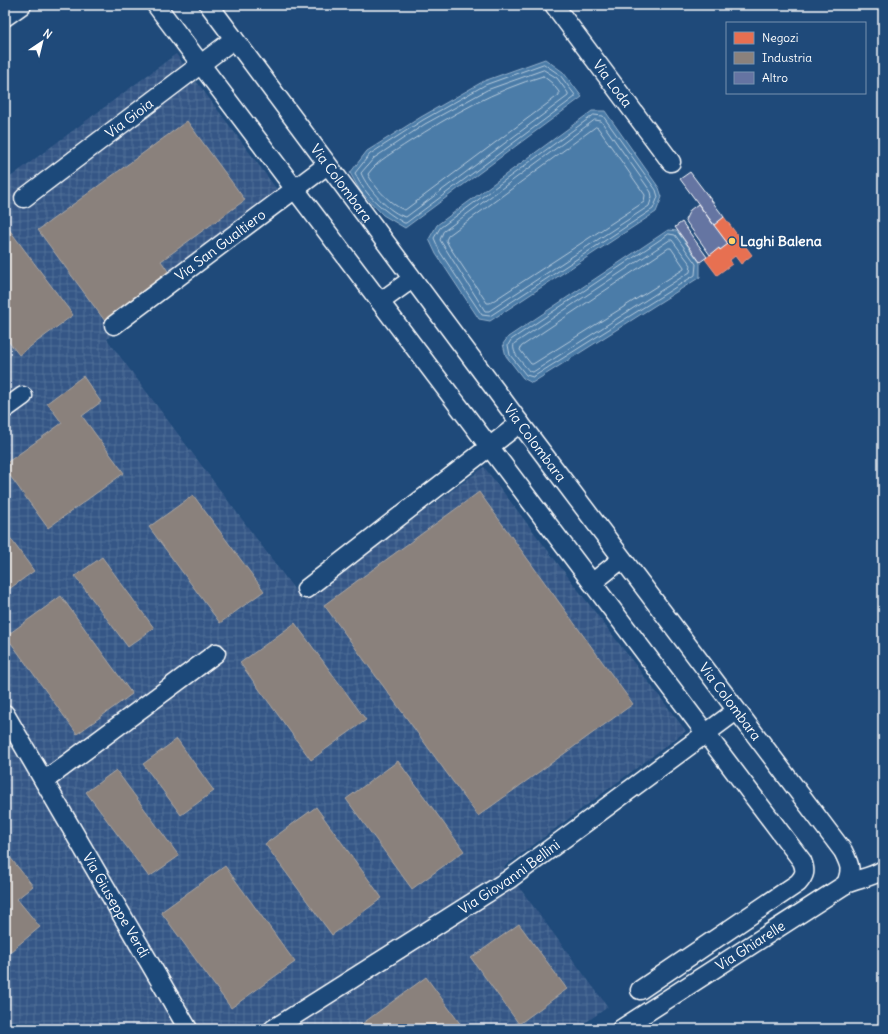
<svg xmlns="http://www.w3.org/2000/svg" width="888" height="1034" viewBox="0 0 888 1034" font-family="Delius,sans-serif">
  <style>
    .industrial { fill: url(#industrial-grid) }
    .water { fill: #4b7ca8; stroke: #93b0cb }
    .shops { fill: #e76f51; stroke: #ee9a85 }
    .industry { fill: #8a817c; stroke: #ada7a3 }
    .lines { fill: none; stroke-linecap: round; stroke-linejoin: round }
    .shore { stroke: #b7cbdc; stroke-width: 1 }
    .building { fill: #6574a2; stroke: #fff }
    .minor-casing { stroke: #fff; stroke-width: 21 }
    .minor { stroke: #1f4a7a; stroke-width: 18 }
    .poi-dot { fill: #ffd166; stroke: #1f4a7a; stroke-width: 1.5 }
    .labels { text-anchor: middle; stroke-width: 4; stroke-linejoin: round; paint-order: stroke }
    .street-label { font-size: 14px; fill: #fff; stroke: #1f4a7a }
    .poi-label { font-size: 14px; font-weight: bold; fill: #fff; stroke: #1f4a7a; text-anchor: start }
  </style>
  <defs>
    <pattern id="industrial-grid" width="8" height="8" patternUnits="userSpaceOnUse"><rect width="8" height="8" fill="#345786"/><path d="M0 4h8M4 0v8" fill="none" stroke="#527098"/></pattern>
  </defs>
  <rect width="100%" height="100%" fill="#1f4a7a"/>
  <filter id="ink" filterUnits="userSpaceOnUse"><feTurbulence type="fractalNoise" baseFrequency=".025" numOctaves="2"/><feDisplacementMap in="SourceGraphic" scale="8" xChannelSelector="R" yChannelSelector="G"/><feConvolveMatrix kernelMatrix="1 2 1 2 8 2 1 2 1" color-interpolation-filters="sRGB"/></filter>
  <g filter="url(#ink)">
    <path class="industrial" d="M 176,54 L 287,203 L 107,339 L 303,601 L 484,467 L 686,731 L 504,867 L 608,1007 L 576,1029 L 5,1029 L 5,181 Z"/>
    <path class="water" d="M 545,59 L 563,72 L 582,97 L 405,228 L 383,215 L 361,192 L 350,173 L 367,151 L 421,117 L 484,81 Z
      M 592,111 L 605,111 L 659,188 L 662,197 L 656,212 L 490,321 L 479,319 L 436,254 L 429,239 L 437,225 Z
      M 668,230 L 677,231 L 700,263 L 700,277 L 532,383 L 523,378 L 506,356 L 503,344 L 508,337 Z"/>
    <path class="shops" d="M 724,217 L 752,255 L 741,264 L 735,256 L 730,260 L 732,264 L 717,275 L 705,259 L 719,248 L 720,250 L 728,244 L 714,225 Z"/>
    <path class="industry" d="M 187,121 L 245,200 L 161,261 L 170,274 L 105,321 L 38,230 Z
      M 5,224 L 73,315 L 19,355 L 5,337 Z
      M 83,376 L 101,402 L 82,416 L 124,473 L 48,528 L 5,469 L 5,464 L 62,423 L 47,403 Z
      M 479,492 L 633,704 L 478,816 L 324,605 Z
      M 193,495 L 264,591 L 220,623 L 149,527 Z
      M 5,531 L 34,571 L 5,592 Z
      M 102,557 L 154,628 L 128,647 L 75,576 Z
      M 61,596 L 132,694 L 77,734 L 6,636 Z
      M 295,623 L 366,720 L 311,760 L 240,663 Z
      M 177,739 L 214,791 L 181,815 L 143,764 Z
      M 398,761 L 464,851 L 412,889 L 346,799 Z
      M 116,770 L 179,856 L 149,877 L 86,792 Z
      M 316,807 L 382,898 L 332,935 L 265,844 Z
      M 5,851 L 33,886 L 17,899 L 40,927 L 5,956 Z
      M 225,866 L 295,962 L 231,1008 L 161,912 Z
      M 519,924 L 567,989 L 519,1024 L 471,958 Z
      M 426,977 L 464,1029 L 355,1029 Z
      M 69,1024 L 72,1029 L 59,1029 Z"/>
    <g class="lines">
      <path class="shore" d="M 544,64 L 560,75 L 575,95 L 575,97 L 406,223 L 404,223 C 384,211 364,195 355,173 L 370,154 L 423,120 L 485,85 Z
        M 544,70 L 557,78 L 568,93 L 568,96 L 406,217 C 390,214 367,188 361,173 L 374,158 L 425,124 L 487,90 Z
        M 543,76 L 552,83 L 559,92 L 559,95 L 405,210 C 393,207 373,186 368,174 C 378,160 394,152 409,142 C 451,115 495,90 543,76 Z
        M 594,115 L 603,116 L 656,190 L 658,197 L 653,209 L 490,316 L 482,315 L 440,252 L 434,238 L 440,228 Z
        M 595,120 L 601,121 L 651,192 L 652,197 L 649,206 L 489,311 L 485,311 L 440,240 L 443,232 Z
        M 596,127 L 598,128 L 645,195 L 644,202 L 490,303 L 487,303 L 449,246 L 446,240 L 448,236 Z
        M 669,234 L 675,235 L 696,264 L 695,275 L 533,377 L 526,375 L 510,355 L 508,345 L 511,340 Z
        M 670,240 L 672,240 L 691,265 L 690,272 L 533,372 L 529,371 C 523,363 511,353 514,344 Z
        M 669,248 L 671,248 L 684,267 L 684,269 L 533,364 L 531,364 L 520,350 L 521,347 Z"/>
    </g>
    <path class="building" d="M 690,172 L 724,217 L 714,225 L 680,179 Z
      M 698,204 L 728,244 L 720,250 L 719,248 L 710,255 L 685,220 L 690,210 Z
      M 682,222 L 707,257 L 700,262 L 675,227 Z"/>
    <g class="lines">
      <defs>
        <g id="minor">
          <path d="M 156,5 L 802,861 C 806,871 805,875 798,883 L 640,990"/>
          <path id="s1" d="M 209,5 L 520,423 L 843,851 C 850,865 852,869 846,884"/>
          <path id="s2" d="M 554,5 L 671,162"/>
          <path d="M 5,17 L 22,5"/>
          <path id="s3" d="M 24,198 L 234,39"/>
          <path d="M 380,302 L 412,279"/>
          <path id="s4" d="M 114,325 L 327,165"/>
          <path d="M 5,409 L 23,396"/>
          <path d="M 592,583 L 622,559"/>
          <path d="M 306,589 L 520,423"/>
          <path id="s5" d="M 5,714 L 188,1029"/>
          <path d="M 44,781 L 216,653"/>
          <path id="s6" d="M 273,1029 L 508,880 L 736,711"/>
          <path id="s7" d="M 621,1029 L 846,884 C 858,879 872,877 883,870"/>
        </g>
      </defs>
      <use href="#minor" class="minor-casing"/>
      <use href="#minor" class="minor"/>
    </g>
  </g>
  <circle class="poi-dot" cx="732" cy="241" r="4"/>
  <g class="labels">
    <g class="street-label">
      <text dy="5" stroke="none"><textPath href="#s2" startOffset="98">Via Loda</textPath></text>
      <text dy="5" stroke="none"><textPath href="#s3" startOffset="132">Via Gioia</textPath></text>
      <text dy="5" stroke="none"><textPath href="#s1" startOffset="222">Via Colombara</textPath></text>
      <text dy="5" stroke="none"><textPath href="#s4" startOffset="133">Via San Gualtiero</textPath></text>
      <text dy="5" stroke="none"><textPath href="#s1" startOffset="546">Via Colombara</textPath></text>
      <text dy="5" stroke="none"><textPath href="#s1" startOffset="870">Via Colombara</textPath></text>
      <text dy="5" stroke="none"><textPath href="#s6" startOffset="281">Via Giovanni Bellini</textPath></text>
      <text dy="5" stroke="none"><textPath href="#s5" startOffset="221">Via Giuseppe Verdi</textPath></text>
      <text dy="5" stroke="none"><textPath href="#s7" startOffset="154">Via Ghiarelle</textPath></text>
    </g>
    <g class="poi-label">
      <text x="740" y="246">Laghi Balena</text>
    </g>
  </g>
  <rect width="888" height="1034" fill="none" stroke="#1f4a7a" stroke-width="20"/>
  <rect x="10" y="10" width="868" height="1014" fill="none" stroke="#fff" stroke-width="1.5" filter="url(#ink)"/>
  <rect x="726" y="22" width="140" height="72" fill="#1f4a7a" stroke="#7992af"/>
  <rect x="734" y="32" width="20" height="12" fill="#e76f51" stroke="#7992af"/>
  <text x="762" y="42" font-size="12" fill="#ffffff">Negozi</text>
  <rect x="734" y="52" width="20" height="12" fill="#8a817c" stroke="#7992af"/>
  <text x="762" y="62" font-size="12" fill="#ffffff">Industria</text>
  <rect x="734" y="72" width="20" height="12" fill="#6574a2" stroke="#7992af"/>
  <text x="762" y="82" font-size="12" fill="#ffffff">Altro</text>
  <g transform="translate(42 42) rotate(35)" stroke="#1f4a7a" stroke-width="3" paint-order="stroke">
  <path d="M0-3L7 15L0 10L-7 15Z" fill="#ffffff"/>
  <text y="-6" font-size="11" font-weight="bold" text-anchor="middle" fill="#ffffff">N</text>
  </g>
</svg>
